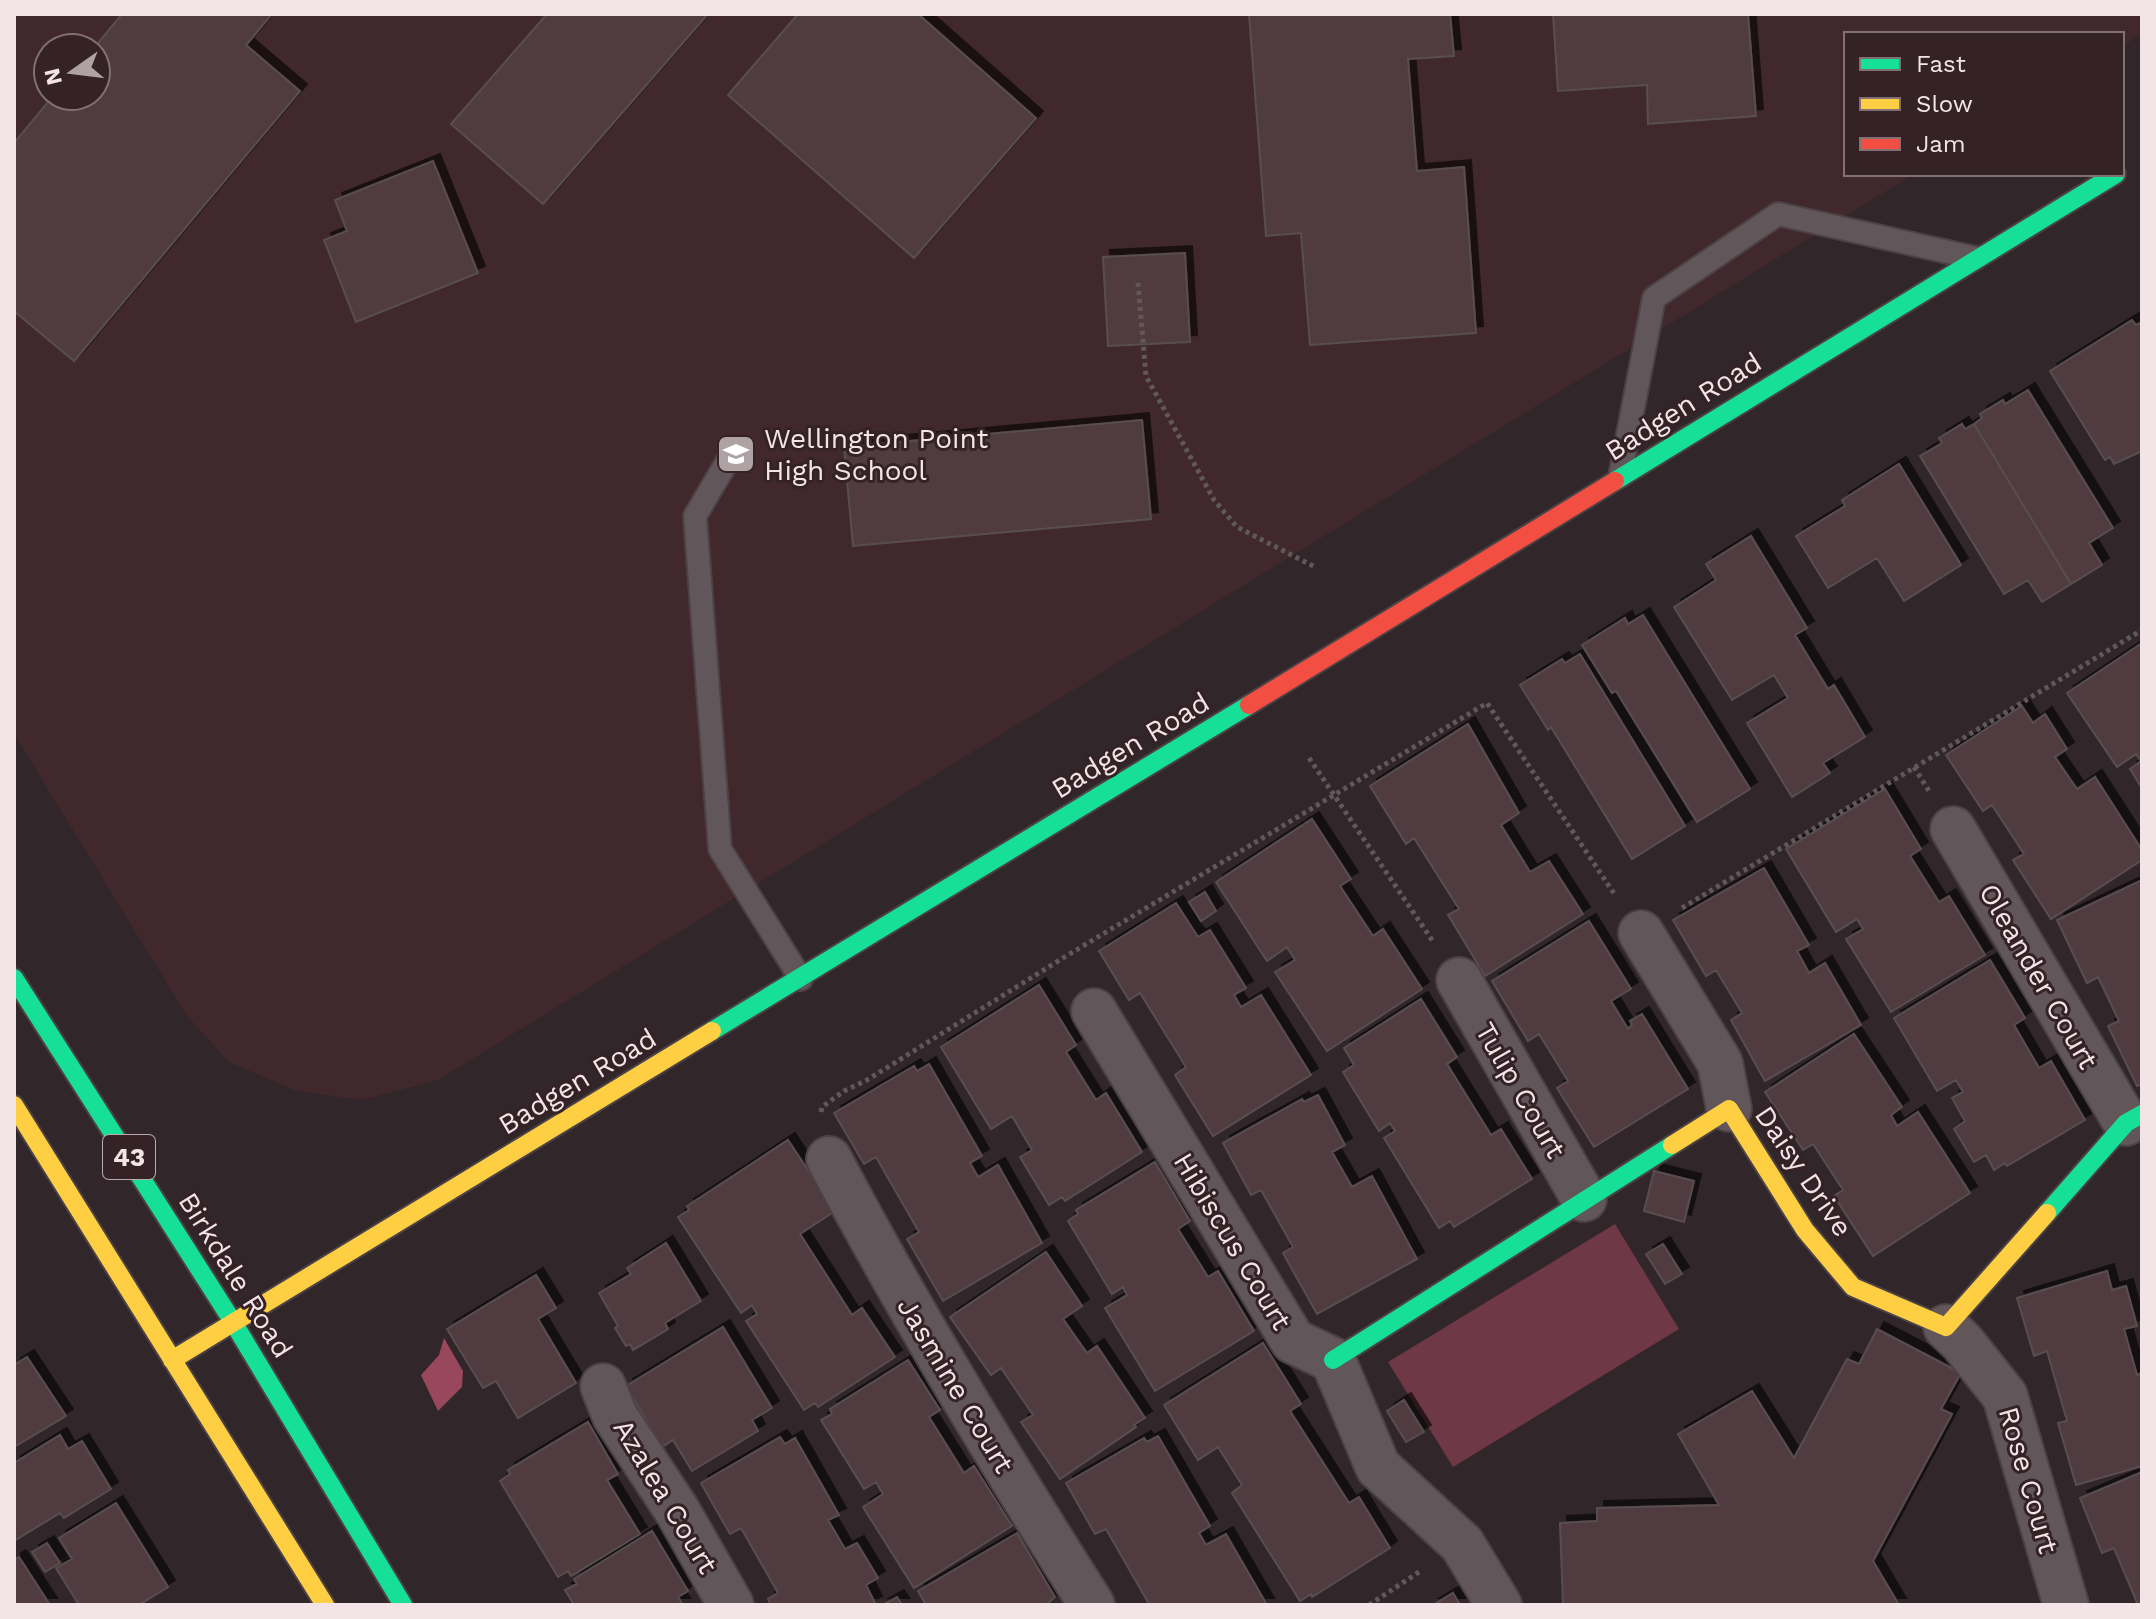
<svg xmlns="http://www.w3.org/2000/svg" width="2156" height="1619" viewBox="0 0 2156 1619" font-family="'Work Sans',sans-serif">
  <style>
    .built { fill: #40282d; fill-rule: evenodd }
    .green { fill: #6e3846 }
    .water { fill: #98475d }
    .building { fill: #4f3b41; stroke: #584e50; stroke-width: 2; filter: url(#shadow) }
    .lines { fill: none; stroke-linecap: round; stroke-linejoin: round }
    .lane-casing { stroke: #4c4245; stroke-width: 26 }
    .street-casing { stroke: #4c4245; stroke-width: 48 }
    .fast-casing { stroke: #4c4245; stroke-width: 22 }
    .slow-casing { stroke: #4c4245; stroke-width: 22 }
    .jam-casing { stroke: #4c4245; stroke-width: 22 }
    .path { stroke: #60585a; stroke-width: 5; stroke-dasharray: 4 4; stroke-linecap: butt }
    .lane { stroke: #61575a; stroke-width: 22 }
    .street { stroke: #61575a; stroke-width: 44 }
    .fast { stroke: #16e098; stroke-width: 18 }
    .slow { stroke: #ffcf43; stroke-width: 18 }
    .jam { stroke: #f24e42; stroke-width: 18 }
    .labels { text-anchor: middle; stroke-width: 6; stroke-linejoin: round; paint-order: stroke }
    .shield { fill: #352227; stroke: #b9aaad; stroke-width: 2 }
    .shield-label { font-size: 26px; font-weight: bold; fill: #f2e4e7 }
    .street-label { font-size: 28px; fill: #f2e4e7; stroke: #352227 }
    .poi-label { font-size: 28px; fill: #f2e4e7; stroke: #352227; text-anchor: start }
  </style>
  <defs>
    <filter id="shadow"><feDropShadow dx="7" dy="-7" stdDeviation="0" flood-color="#0009"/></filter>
  </defs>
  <rect width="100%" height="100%" fill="#312629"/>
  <path class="built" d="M 14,14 L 2142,14 L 2142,34 L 2122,46 L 2122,34 L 1846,34 L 1846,174 L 1914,174 L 438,1080 L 363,1100 L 297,1091 L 229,1062 L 187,1016 L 14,734 ZM 48,48 L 96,48 L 96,96 L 48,96 Z"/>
  <path class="green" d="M 1615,1224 L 1679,1329 L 1453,1467 L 1388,1362 Z"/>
  <path class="water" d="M 444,1338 L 463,1371 L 462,1387 L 438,1411 L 421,1375 L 439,1355 Z"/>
  <path class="building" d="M 122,14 L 272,14 L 246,45 L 300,91 L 74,361 L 14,311 L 14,143 L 53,96 L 96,96 L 96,48 L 94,48 Z
    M 547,14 L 708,14 L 543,204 L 451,124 Z
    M 798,14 L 918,14 L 1036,118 L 914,258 L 728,95 Z
    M 1249,14 L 1450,14 L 1454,56 L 1408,59 L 1417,171 L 1464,167 L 1476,333 L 1310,345 L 1301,233 L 1266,236 Z
    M 1553,14 L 1748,14 L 1756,116 L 1648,124 L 1647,85 L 1558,91 Z
    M 433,161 L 478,273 L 356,322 L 324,240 L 347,231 L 335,200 Z
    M 1185,253 L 1190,342 L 1108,346 L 1103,257 Z
    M 2132,320 L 2136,325 L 2142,322 L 2142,451 L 2114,464 L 2110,457 L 2105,460 L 2050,371 Z
    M 2028,390 L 2113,528 L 2089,543 L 2102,565 L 2071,584 L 1974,424 L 1982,418 L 1980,414 L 2003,400 L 2005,404 Z
    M 1142,420 L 1151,519 L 853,546 L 844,447 Z
    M 1962,424 L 1965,429 L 1974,424 L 2071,584 L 2042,602 L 2028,580 L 2004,594 L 1920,456 L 1942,443 L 1939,438 Z
    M 1899,464 L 1961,565 L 1904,601 L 1877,558 L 1828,588 L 1796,536 L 1845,506 L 1842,500 Z
    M 1751,536 L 1807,628 L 1795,635 L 1828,689 L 1834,685 L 1865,737 L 1823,763 L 1830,773 L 1792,797 L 1747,723 L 1788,698 L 1774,675 L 1732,700 L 1674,607 L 1716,580 L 1706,564 Z
    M 1643,615 L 1750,789 L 1697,822 L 1616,691 L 1612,693 L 1582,645 L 1625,618 L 1628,624 Z
    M 2142,643 L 2142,788 L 2130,769 L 2141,761 L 2136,754 L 2117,767 L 2067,693 Z
    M 1580,654 L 1685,826 L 1632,859 L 1551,727 L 1548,730 L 1520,685 L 1562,659 L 1565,663 Z
    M 2022,706 L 2033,723 L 2045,714 L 2067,749 L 2055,757 L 2077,789 L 2095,777 L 2142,850 L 2142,860 L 2051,919 L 2013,860 L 2024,854 L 1992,805 L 1983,811 L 1946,755 Z
    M 1468,724 L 1519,813 L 1501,825 L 1530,872 L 1549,861 L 1583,914 L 1485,976 L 1448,915 L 1459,909 L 1414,838 L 1406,844 L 1370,786 Z
    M 1885,789 L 1921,849 L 1910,856 L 1939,902 L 1949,896 L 1985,955 L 1891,1012 L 1846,939 L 1863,929 L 1857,919 L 1836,932 L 1786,849 Z
    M 1312,819 L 1351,879 L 1340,886 L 1373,936 L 1383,929 L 1422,989 L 1327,1051 L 1275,972 L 1295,960 L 1287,947 L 1267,961 L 1216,882 Z
    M 1764,868 L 1809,945 L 1797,951 L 1809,973 L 1825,963 L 1861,1025 L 1765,1081 L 1731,1020 L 1742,1013 L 1716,970 L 1706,976 L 1673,920 Z
    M 2142,880 L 2142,1084 L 2137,1086 L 2108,1026 L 2119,1021 L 2098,977 L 2087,983 L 2057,920 Z
    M 1205,892 L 1216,911 L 1201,921 L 1189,902 Z
    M 1176,903 L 1198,937 L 1210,930 L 1246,988 L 1234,995 L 1241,1007 L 1261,995 L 1311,1075 L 1213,1136 L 1175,1075 L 1186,1067 L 1140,993 L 1129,1000 L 1099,951 Z
    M 1589,921 L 1631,989 L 1611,1001 L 1628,1029 L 1632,1025 L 1630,1021 L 1642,1014 L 1688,1089 L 1594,1147 L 1557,1088 L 1568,1081 L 1539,1034 L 1528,1041 L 1492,981 Z
    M 1990,960 L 2025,1018 L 2014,1025 L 2039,1068 L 2051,1061 L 2085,1120 L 2007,1166 L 2005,1163 L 1994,1170 L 1986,1155 L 1974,1162 L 1954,1129 L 1965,1121 L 1952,1098 L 1963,1092 L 1956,1080 L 1937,1091 L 1894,1018 Z
    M 1039,985 L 1076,1045 L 1066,1052 L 1096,1100 L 1106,1093 L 1142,1152 L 1065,1201 L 1062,1197 L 1049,1205 L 1020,1157 L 1032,1150 L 1012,1116 L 991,1129 L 941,1047 Z
    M 1421,999 L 1457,1057 L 1447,1064 L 1491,1135 L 1501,1129 L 1532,1179 L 1454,1227 L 1450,1221 L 1439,1228 L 1384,1138 L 1395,1131 L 1390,1123 L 1379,1131 L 1343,1072 L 1354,1065 L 1344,1048 Z
    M 1854,1034 L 1902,1107 L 1891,1115 L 1897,1126 L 1918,1112 L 1970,1193 L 1873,1256 L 1834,1196 L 1843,1190 L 1813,1144 L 1803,1150 L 1765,1092 Z
    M 929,1064 L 982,1156 L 970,1163 L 978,1177 L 998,1165 L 1042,1243 L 943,1301 L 907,1239 L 919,1232 L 876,1157 L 864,1164 L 834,1113 L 914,1066 L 917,1071 Z
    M 1318,1095 L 1345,1145 L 1332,1152 L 1352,1187 L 1372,1176 L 1417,1259 L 1317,1314 L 1283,1253 L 1293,1247 L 1261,1190 L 1251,1195 L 1223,1143 L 1302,1099 L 1304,1102 Z
    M 788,1140 L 835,1211 L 800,1234 L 852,1315 L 862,1308 L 895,1357 L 818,1407 L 815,1403 L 804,1410 L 746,1321 L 757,1314 L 752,1305 L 741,1313 L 678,1217 L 689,1210 L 687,1206 Z
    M 1155,1162 L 1190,1221 L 1178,1229 L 1208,1277 L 1218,1271 L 1254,1331 L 1155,1391 L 1105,1308 L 1127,1295 L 1123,1287 L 1112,1294 L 1068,1221 L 1078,1214 L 1076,1210 Z
    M 1654,1171 L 1694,1181 L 1684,1222 L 1644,1211 Z
    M 666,1243 L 701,1301 L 665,1323 L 668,1329 L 633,1350 L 630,1344 L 626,1346 L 615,1328 L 618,1326 L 599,1293 L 631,1274 L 627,1268 Z
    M 1663,1244 L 1682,1274 L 1665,1284 L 1646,1254 Z
    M 1046,1252 L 1082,1306 L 1063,1319 L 1087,1353 L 1097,1346 L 1145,1418 L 1134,1425 L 1136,1427 L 1060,1479 L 1021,1422 L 1033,1415 L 1001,1368 L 991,1375 L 950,1317 Z
    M 2107,1271 L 2112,1290 L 2126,1286 L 2137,1326 L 2124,1329 L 2137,1375 L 2142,1373 L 2142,1466 L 2076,1485 L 2058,1423 L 2067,1421 L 2047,1351 L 2034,1356 L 2017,1298 Z
    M 536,1275 L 556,1308 L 538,1319 L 576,1383 L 518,1418 L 496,1381 L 483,1388 L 447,1329 Z
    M 723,1327 L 772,1408 L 752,1420 L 758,1431 L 692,1471 L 673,1440 L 662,1447 L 626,1386 Z
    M 1877,1329 L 1961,1373 L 1941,1409 L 1952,1414 L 1873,1561 L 1899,1605 L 1563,1605 L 1560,1523 L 1597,1521 L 1597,1508 L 1719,1505 L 1678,1434 L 1752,1391 L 1794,1458 L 1847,1359 L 1859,1364 Z
    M 1263,1343 L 1301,1404 L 1290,1411 L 1349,1503 L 1359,1497 L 1390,1548 L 1312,1597 L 1311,1594 L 1300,1601 L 1232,1493 L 1242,1485 L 1218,1447 L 1198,1460 L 1164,1405 Z
    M 27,1357 L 66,1416 L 14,1447 L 14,1365 Z
    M 908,1360 L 940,1410 L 929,1417 L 964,1473 L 974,1466 L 1012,1526 L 914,1588 L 863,1507 L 883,1494 L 876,1482 L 864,1489 L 821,1420 L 832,1414 L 830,1409 Z
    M 1404,1400 L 1424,1432 L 1406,1442 L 1387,1411 Z
    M 588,1422 L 618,1474 L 607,1480 L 640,1534 L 571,1576 L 568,1571 L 558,1577 L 500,1481 L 510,1474 L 508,1470 Z
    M 60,1435 L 68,1449 L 82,1441 L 111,1489 L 64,1518 L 60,1513 L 14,1541 L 14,1463 Z
    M 1158,1436 L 1210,1526 L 1199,1533 L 1206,1545 L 1226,1534 L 1267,1605 L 1147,1605 L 1149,1604 L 1106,1529 L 1095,1534 L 1066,1483 L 1144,1438 L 1147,1442 Z
    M 780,1437 L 785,1444 L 795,1438 L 839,1515 L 828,1520 L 845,1549 L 857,1543 L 878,1578 L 866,1585 L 875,1603 L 871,1605 L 771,1605 L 768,1599 L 778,1593 L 741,1528 L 730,1534 L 701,1483 Z
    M 2142,1472 L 2142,1604 L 2138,1605 L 2114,1548 L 2102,1553 L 2080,1498 Z
    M 116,1503 L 168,1587 L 139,1605 L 79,1605 L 56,1568 L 72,1559 L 59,1538 Z
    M 652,1531 L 688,1591 L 678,1597 L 683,1605 L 574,1605 L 565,1590 L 577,1584 L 574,1579 Z
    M 1017,1533 L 1055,1597 L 1046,1605 L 926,1605 L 918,1591 Z
    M 47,1543 L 60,1563 L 45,1572 L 32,1552 Z
    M 19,1557 L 50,1605 L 14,1605 L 14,1560 Z
    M 1453,1593 L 1460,1605 L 1433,1605 Z
    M 897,1597 L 902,1605 L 883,1605 Z"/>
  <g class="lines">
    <defs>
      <path id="lane" d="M 734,450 L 695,516 L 720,849 L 801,979
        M 1620,476 L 1654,298 L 1778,214 L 1975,258"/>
      <path id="street" d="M 1953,829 L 2126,1123
        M 1641,933 L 1720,1063 L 1729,1109
        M 1459,980 L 1584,1199
        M 1094,1011 L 1293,1341 L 1333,1360 L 1378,1467 L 1462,1544 L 1499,1605
        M 829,1159 C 910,1313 999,1459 1092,1605
        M 1946,1327 L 1962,1342 L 2005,1396 L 2066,1605
        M 603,1386 L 615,1416 L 678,1512 L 731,1605"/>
      <path id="fast" d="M 1615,481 L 2116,174
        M 14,978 L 233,1322 L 403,1605
        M 712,1031 L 1249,705
        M 2047,1213 L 2126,1123 L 2142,1114
        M 1333,1360 L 1672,1145"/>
      <path id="slow" d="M 14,1105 L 325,1605
        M 1672,1145 L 1729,1109 L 1805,1230 L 1853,1287 L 1946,1327 L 2047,1213
        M 172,1360 L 712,1031"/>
      <path id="jam" d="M 1249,705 L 1615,481"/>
    </defs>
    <use href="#lane" class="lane-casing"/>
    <use href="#street" class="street-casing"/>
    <use href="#fast" class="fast-casing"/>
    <use href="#slow" class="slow-casing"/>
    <use href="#jam" class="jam-casing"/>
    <path class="path" d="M 1138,283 L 1146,376 L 1214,500 L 1237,527 L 1315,567
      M 1309,758 L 1434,943
      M 1914,767 L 1929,791
      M 1682,908 L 2142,630
      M 821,1112 L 822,1107 L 844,1091 L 867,1080 L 1063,958 L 1487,703 L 1615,895
      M 1369,1605 L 1422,1570"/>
    <use href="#lane" class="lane"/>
    <use href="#street" class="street"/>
    <use href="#fast" class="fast"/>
    <use href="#slow" class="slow"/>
    <use href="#jam" class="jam"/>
  </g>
  <defs>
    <symbol id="school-square" viewBox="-11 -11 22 22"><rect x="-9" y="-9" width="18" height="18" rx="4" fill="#aea2a4" stroke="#352227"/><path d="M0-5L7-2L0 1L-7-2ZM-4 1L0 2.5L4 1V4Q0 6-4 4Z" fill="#fff"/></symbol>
  </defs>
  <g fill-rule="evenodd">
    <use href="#school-square" x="714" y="432" width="44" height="44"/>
  </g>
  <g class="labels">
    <rect class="shield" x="103" y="1135" width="52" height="44" rx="6"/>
    <g class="shield-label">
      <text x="129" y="1166">43</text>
    </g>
    <g class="street-label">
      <text transform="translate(1683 406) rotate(-32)" y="10">Badgen Road</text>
      <text transform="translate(1130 745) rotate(-31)" y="10">Badgen Road</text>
      <text transform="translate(2039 976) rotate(60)" y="10">Oleander Court</text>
      <text transform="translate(577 1081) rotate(-31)" y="10">Badgen Road</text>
      <text transform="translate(1521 1090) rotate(60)" y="10">Tulip Court</text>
      <text transform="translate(1804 1171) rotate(56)" y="10">Daisy Drive</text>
      <text transform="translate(1233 1241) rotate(59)" y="10">Hibiscus Court</text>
      <text transform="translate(236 1275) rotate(58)" y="10">Birkdale Road</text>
      <text transform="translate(956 1385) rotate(59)" y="10">Jasmine Court</text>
      <text transform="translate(2029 1480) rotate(74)" y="10">Rose Court</text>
      <text transform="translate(666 1496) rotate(59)" y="10">Azalea Court</text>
    </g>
    <g class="poi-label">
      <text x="764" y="448">Wellington Point<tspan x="764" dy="32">High School</tspan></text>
    </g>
  </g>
  <rect width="2156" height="1619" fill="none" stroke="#f2e4e7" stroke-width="32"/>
  <rect x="1844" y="32" width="280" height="144" fill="#352227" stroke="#817074" stroke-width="2"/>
  <rect x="1860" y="58" width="40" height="12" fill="#16e098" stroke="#817074" stroke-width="2"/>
  <text x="1916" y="72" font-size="24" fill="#f2e4e7">Fast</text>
  <rect x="1860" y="98" width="40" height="12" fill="#ffcf43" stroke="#817074" stroke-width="2"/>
  <text x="1916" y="112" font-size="24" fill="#f2e4e7">Slow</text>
  <rect x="1860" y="138" width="40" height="12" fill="#f24e42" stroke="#817074" stroke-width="2"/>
  <text x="1916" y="152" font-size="24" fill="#f2e4e7">Jam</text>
  <g transform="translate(72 72) rotate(256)"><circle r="38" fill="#352227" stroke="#817074" stroke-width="2"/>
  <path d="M0-6L14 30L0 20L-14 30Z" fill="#aea2a4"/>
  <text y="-12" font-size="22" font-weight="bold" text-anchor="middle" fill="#f2e4e7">N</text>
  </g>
</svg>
